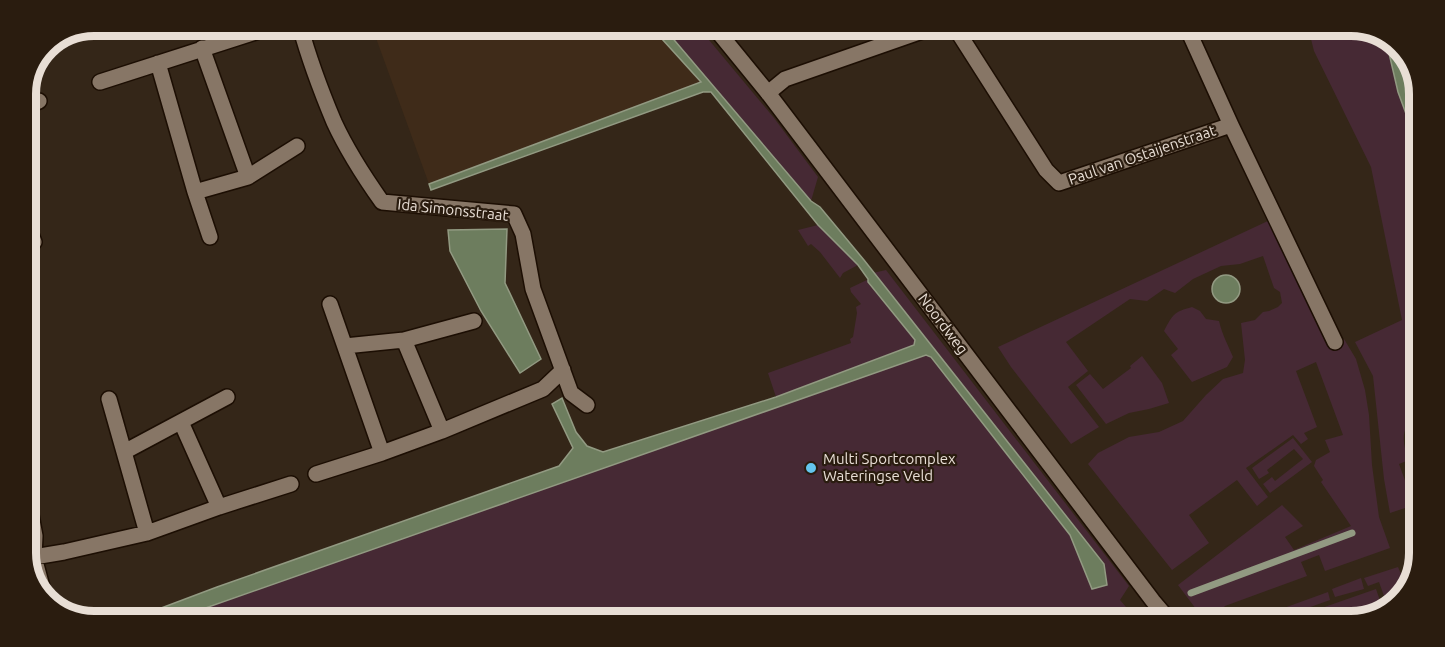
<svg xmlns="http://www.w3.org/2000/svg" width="1445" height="647" viewBox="0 0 1445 647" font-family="Ubuntu,sans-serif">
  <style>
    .built { fill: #3f2b19 }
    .green { fill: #462934 }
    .water { fill: #6d7d5e; stroke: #929a82; stroke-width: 1.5 }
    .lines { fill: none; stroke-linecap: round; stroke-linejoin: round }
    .stream { stroke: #929a82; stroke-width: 7 }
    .street-casing { stroke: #1c0e03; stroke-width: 18 }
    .secondary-casing { stroke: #1c0e03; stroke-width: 18 }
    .street { stroke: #877666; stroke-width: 15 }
    .secondary { stroke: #877666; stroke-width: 15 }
    .poi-dot { fill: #64c5ee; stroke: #2a1c0f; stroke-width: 2 }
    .labels { text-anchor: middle; stroke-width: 4.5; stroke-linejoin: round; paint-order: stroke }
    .street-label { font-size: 15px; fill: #e8ded5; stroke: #2a1c0f }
    .poi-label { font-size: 15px; fill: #e8ded5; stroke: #2a1c0f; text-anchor: start }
    .rim { fill: none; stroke: #e8ded5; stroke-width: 8 }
  </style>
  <rect width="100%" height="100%" fill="#342618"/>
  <path class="built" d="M 372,27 L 652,28 L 701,82 L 429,184 Z"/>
  <path class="green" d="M 664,28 L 699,28 L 774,118 L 818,177 L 811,201 Z
    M 1309,31 L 1378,31 L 1385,36 L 1398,92 L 1419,149 L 1416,416 C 1400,427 1402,444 1409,460 L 1399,464 L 1414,505 L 1390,513 L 1384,479 L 1373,376 L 1355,342 L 1402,320 L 1371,167 L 1314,51 Z
    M 1270,220 L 1331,344 L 1344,339 L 1356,359 L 1365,390 L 1369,415 L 1372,465 L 1379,517 L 1390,548 L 1325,571 L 1319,555 L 1301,562 L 1307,576 L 1225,606 L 1211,621 L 1205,621 L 1178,585 L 1282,505 L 1303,526 L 1285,537 L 1294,550 L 1351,526 L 1321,482 L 1323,480 L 1314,466 L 1316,460 L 1330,452 L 1325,440 L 1343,435 L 1316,362 L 1296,371 L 1317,427 L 1304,433 L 1308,439 L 1301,444 L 1293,435 L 1246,468 L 1268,497 L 1257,506 L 1237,480 L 1189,515 L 1209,543 L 1172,570 L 1088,464 L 1098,453 L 1129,437 L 1159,432 L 1183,421 L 1206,395 L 1223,379 L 1243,373 L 1245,360 L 1241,323 L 1255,320 L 1263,312 L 1269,311 L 1278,307 L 1282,303 L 1280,292 L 1274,288 L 1263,256 L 1240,264 L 1221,266 L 1193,279 L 1175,293 L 1164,289 L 1147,301 L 1130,299 L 1066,342 L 1088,371 L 1068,387 L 1099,427 L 1071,444 L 1011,367 L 998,347 Z
    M 818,225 L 858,265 L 843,273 L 840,278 L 820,252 L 811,244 L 808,246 L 798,230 Z
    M 886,270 L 1129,586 L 1120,600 L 1138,621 L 180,617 L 926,355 L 931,357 L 1070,535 L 1092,589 L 1107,585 L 1104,563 L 873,273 Z
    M 869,279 L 868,283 L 915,340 L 914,345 L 776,397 L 768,373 L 851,343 L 850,339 L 853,337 L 857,313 L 856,307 L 861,304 L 851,292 L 850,288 Z
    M 1192,307 L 1200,311 L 1206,319 L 1219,321 C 1222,334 1228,345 1233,357 L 1227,367 L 1192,382 L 1171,355 L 1178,349 L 1164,331 C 1173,314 1174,312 1192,307 Z
    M 1142,356 L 1162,383 L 1169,403 L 1149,409 L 1129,413 L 1106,424 L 1076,385 L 1090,374 L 1103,389 L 1131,368 L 1130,366 Z
    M 1293,438 L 1312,462 L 1270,493 L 1263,484 L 1272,477 L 1275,481 L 1303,459 L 1294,449 L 1267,470 L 1269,473 L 1259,479 L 1252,468 Z
    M 1398,567 L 1407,588 L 1389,610 L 1379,582 L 1368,586 L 1364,578 Z
    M 1361,578 L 1364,589 L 1335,597 L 1332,589 Z
    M 1376,589 L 1384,612 L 1352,621 L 1294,621 L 1293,618 Z
    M 1328,592 L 1330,600 L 1288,615 L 1290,621 L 1251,621 L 1256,618 Z"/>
  <path class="water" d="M 652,28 L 664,28 L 811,201 L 820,207 L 864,260 L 1104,564 L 1107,585 L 1092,589 L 1070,535 L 931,357 L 926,355 L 180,617 L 140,616 L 217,587 L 559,466 L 573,448 L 552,404 L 562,398 L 576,432 L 587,446 L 603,452 L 776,397 L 914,345 L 915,340 L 868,282 L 868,279 L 858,265 L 818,225 L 711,92 L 703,92 L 431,190 L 429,184 L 701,82 Z
    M 1385,36 L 1408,55 L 1419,89 L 1419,149 L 1398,92 Z
    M 507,229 L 505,283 L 541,359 L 520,373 L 481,311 L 450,251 L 448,230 Z
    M1212 289a14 14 0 1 1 28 0a14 14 0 1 1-28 0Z"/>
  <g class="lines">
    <path class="stream" d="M 1191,593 L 1352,533"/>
    <defs>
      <path id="street" d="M 300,26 C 309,59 321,91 334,122 C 346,148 365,178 382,202 L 514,214 L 523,234 L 533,289 L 571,393 L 587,405
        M 956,29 L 1046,170 L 1059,183 L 1231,125
        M 1188,30 L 1231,125 L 1335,342
        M 202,48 L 248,177
        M 158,63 L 195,192 L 210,237
        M 100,82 L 274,26
        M 768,93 L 785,79 L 928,29
        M 26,106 L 39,101
        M 195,192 L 248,177 L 297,146
        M 26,222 L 34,242 L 26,246
        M 330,304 L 382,453
        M 404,340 L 474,321
        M 345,346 L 404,340 L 442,431
        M 109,399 L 147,533
        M 181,422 L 219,507
        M 124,452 L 227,397
        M 316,474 L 382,453 L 442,431 L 543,389 L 563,370
        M 26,489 L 35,536 L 34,557 L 45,598
        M 34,557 L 64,552 L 147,533 L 219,507 L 291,484"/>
      <path id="secondary" d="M 715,28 L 768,93 L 1153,601 L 1170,621"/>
    </defs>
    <use href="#street" class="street-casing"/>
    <use href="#secondary" class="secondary-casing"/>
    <use href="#street" class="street"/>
    <use href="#secondary" class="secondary"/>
  </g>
  <circle class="poi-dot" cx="811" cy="468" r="6"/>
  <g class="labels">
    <g class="street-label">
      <text transform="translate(1142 155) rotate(-19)" y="5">Paul van Ostaijenstraat</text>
      <text transform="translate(453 210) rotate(6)" y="5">Ida Simonsstraat</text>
      <text transform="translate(943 324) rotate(53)" y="5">Noordweg</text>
    </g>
    <g class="poi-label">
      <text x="823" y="464">Multi Sportcomplex<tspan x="823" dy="17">Wateringse Veld</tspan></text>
    </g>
  </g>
  <path d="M0 0H1445V647H0ZM94 36H1351A58 58 0 0 1 1409 94V553A58 58 0 0 1 1351 611H94A58 58 0 0 1 36 553V94A58 58 0 0 1 94 36Z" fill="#2a1c0f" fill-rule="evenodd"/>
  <path class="rim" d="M94 36H1351A58 58 0 0 1 1409 94V553A58 58 0 0 1 1351 611H94A58 58 0 0 1 36 553V94A58 58 0 0 1 94 36Z"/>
</svg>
